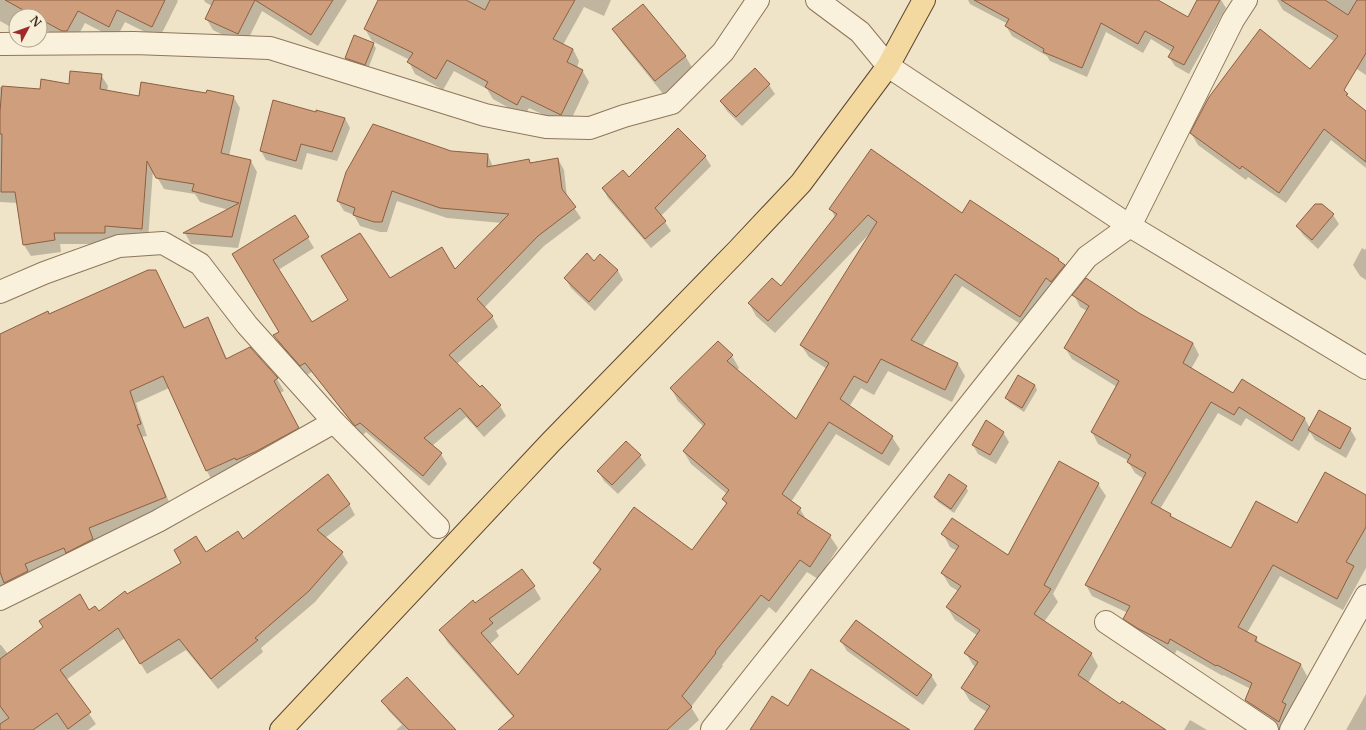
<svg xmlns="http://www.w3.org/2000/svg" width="1366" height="730" viewBox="0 0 1366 730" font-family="'Libre Baskerville',serif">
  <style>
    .shadow { fill: #0003 }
    .building { fill: #cf9f7d; stroke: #8d5f41 }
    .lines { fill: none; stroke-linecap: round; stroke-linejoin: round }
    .minor-casing { stroke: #8d765c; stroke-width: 24 }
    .major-casing { stroke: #5b4430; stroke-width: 24 }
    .minor { stroke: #faf1dc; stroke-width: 22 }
    .major { stroke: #f3d9a0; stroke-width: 22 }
  </style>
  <rect width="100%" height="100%" fill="#f0e4c8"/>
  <path class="shadow" d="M 0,0 L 177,0 L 178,1 L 159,39 L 125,22 L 116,39 L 85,23 L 74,43 L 70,43 L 40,27 L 40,16 L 16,16 L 16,30 L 0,21 Z
    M 204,0 L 347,0 L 318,46 L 262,11 L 245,46 L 213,30 L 206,18 L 212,6 L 205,2 Z
    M 379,0 L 611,0 L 604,16 L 584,7 L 563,45 L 573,49 L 579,61 L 577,68 L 582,70 L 589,82 L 568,126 L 529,108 L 524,117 L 493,99 L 487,89 L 454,71 L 443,90 L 415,74 L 409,62 L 410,60 L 372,41 L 365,29 Z
    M 968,0 L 1157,0 L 1189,19 L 1198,0 L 1221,0 L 1226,8 L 1189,74 L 1175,66 L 1169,57 L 1172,52 L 1151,39 L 1143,53 L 1106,32 L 1087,77 L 1050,61 L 1047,56 L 1012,36 L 1006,26 L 1008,24 L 970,4 Z
    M 1277,0 L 1366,0 L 1366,75 L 1340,58 L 1334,41 L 1283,10 Z
    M 643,5 L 686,57 L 694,71 L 664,95 L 622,43 L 613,29 Z
    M 373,44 L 376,48 L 368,69 L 349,63 L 346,58 Z
    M 755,69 L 769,85 L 775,94 L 742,126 L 727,111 L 721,102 Z
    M 1310,71 L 1366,112 L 1366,168 L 1331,140 L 1286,203 L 1248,177 L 1246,180 L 1198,145 L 1191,133 Z
    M 101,75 L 108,86 L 107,91 L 140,97 L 207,94 L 233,96 L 240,108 L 229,156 L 251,161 L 257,172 L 238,248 L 191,244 L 185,233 L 229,210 L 200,202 L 195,194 L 164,189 L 153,170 L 148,240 L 111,237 L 111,244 L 60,244 L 61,252 L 31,256 L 24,245 L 18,203 L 0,202 L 0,87 L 40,90 L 70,85 Z
    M 316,113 L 345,118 L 350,128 L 337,161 L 307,153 L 302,170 L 266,160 L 261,151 Z
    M 451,152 L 488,155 L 493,167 L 529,160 L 531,163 L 558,159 L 564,170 L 567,197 L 581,218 L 544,246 L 484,308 L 492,316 L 498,327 L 457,364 L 480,388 L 482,386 L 500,406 L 506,416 L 484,437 L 466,417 L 432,446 L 441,454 L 447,464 L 429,486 L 366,432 L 362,436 L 312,372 L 307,375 L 280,345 L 274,335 L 280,332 L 239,265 L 295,216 L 314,248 L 278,270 L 311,323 L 389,280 L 454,270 L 502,223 L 447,218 L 397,201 L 387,232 L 380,232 L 360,226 L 354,215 L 344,211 L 338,201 Z
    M 705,156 L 711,166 L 661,216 L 671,231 L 651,248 L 608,198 L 603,189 L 629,178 Z
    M 831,209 L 962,214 L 1058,259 L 1060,263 L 1064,266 L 1071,278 L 1028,329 L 962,286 L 922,347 L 958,364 L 965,376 L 952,402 L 888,371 L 874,395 L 861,388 L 849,407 L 892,437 L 900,449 L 889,466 L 836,434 L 791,502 L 800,509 L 807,521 L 830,536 L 838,548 L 818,579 L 807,572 L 776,613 L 769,607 L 722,665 L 723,666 L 691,707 L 699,720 L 688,730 L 512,730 L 514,718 L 448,643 L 440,630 L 475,604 L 534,587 L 541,599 L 496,631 L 499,636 L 489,645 L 518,677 L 600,572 L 594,563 L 692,551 L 727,506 L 723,499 L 727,494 L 691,464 L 684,452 L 704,427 L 678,401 L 671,388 L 732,356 L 739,368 L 737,370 L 796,420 L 827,369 L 809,357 L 801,345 L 871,233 L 871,232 L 775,333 L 756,316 L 749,303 L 781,288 L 835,217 Z
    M 1333,215 L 1339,224 L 1318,249 L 1303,235 L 1297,226 Z
    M 1362,248 L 1365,250 L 1366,248 L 1366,280 L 1360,276 L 1353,265 Z
    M 601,255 L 618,271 L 623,280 L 595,311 L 571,288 L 565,278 L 594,262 Z
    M 1074,295 L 1139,314 L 1193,343 L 1199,355 L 1191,369 L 1234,395 L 1242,380 L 1305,419 L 1310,428 L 1350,429 L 1356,439 L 1346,458 L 1315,440 L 1310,432 L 1299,451 L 1246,418 L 1241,426 L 1218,413 L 1160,509 L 1170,514 L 1173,519 L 1231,550 L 1366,496 L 1366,568 L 1343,610 L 1280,576 L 1247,633 L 1256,637 L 1260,645 L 1301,665 L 1307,676 L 1281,730 L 1252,711 L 1246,700 L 1251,689 L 1223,675 L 1223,676 L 1177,650 L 1174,655 L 1131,630 L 1124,619 L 1128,613 L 1092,596 L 1086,585 L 1144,479 L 1135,473 L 1128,462 L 1129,461 L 1098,444 L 1092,432 L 1117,387 L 1072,359 L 1065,348 L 1087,311 L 1080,307 Z
    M 49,316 L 184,329 L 207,319 L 214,330 L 227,359 L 249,348 L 277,379 L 284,391 L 280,393 L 305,440 L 213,483 L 207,471 L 169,388 L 136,403 L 147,436 L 142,437 L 172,509 L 0,591 L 0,339 Z
    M 1035,385 L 1037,390 L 1024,412 L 1009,402 L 1006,398 Z
    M 1003,432 L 1009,442 L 996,464 L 978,454 L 973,445 Z
    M 640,456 L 646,465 L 618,494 L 604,481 L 598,471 Z
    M 1098,484 L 1106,496 L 1053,594 L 1058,602 L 1044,622 L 1091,653 L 1098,666 L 1088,683 L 1121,705 L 1164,730 L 975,730 L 987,712 L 970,701 L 962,688 L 976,667 L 973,665 L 966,653 L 978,636 L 955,620 L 947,607 L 958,591 L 950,586 L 942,573 L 957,551 L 950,547 L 943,534 L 1008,556 Z
    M 966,487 L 968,491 L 954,513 L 938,502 L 935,497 Z
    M 349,504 L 355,515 L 325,538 L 342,553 L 348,563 L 315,602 L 261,648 L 263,652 L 218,689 L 186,650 L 147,674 L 125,638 L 66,680 L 96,724 L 88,730 L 0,730 L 0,645 L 1,645 L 8,654 L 89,611 L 98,612 L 126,595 L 205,553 Z
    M 841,641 L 931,675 L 937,685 L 923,705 L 847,651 Z
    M 1366,694 L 1366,730 L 1346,730 Z
    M 383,701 L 452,730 L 396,730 L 402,725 L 388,710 Z
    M 1190,720 L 1207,730 L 1184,730 Z"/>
  <path class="building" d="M 5,0 L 165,0 L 152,27 L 117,10 L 109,27 L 78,11 L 67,31 L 62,31 L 40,19 L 40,16 L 34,16 Z
    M 214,0 L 333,0 L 311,35 L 255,0 L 238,34 L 205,19 Z
    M 378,0 L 466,0 L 485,10 L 490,0 L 575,0 L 553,39 L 573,49 L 567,62 L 583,70 L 561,115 L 522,96 L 517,105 L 485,87 L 488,82 L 447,60 L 436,79 L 407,62 L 413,53 L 364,29 Z
    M 974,0 L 1158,0 L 1188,17 L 1197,0 L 1220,0 L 1184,65 L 1168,57 L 1174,47 L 1145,31 L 1138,44 L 1101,23 L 1082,68 L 1043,52 L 1044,49 L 1005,26 L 1009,19 Z
    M 1281,0 L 1325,0 L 1348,15 L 1357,0 L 1366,0 L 1366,53 L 1344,90 L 1348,94 L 1346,95 L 1366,111 L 1366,162 L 1324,129 L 1279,193 L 1242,166 L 1240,169 L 1190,133 L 1209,97 L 1260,29 L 1310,69 L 1338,36 Z
    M 643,4 L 686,56 L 655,81 L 612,29 Z
    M 354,35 L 374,43 L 365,65 L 345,58 Z
    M 755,68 L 770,84 L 736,117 L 720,101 Z
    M 70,71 L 102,74 L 100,89 L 139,96 L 141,82 L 206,93 L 207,90 L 234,96 L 221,153 L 251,160 L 232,237 L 183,233 L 239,203 L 192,191 L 194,184 L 156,178 L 147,161 L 142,229 L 105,226 L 105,233 L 54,233 L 55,240 L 23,245 L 15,192 L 1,192 L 2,134 L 0,134 L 0,112 L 2,86 L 40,89 L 41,79 L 69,84 Z
    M 273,100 L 316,112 L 316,110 L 345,118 L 332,152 L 301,144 L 296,161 L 260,151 Z
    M 373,124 L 451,151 L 488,154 L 487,167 L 529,159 L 530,163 L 558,158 L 562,189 L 576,207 L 538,236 L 477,299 L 493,316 L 449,355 L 480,387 L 482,385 L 501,405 L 477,427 L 460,408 L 424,438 L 442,453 L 423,476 L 360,423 L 355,426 L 305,363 L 300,366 L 273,335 L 279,332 L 232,254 L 295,215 L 309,237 L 273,260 L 312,322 L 348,300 L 321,256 L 360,233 L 390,278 L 442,247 L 455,269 L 509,214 L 440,208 L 392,191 L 382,222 L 374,222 L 353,215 L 355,208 L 337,201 L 346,172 Z
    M 678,128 L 706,156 L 655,208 L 666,221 L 645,239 L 602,188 L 623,170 L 629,177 Z
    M 871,149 L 962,213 L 970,200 L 1059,259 L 1058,260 L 1065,265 L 1051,282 L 1046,278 L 1020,317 L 955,274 L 911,340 L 958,363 L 945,390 L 881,359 L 867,383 L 854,376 L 840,399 L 893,436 L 882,454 L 829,422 L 782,494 L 801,508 L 797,513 L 831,535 L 810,567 L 800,560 L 769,601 L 761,595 L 715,652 L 716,653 L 682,696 L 692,707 L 667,730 L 498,730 L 514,716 L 439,630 L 473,600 L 475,603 L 522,569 L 535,586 L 489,619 L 493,623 L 481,633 L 518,675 L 601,569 L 593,563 L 634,507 L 692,550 L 727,503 L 722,499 L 729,490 L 683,451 L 705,424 L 670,388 L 718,341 L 733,355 L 727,361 L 796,419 L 829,363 L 800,345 L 877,222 L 868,215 L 768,321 L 748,303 L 772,278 L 781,286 L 837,214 L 829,209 Z
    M 1315,204 L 1322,204 L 1334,214 L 1312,240 L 1296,226 Z
    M 587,253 L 594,261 L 600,254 L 618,270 L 589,302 L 564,278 Z
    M 148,270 L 156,270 L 184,328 L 208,317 L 226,359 L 250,347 L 278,378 L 274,381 L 299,428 L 255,452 L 236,460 L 235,458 L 206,471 L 163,376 L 130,391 L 141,424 L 137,425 L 166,497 L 89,528 L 93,539 L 66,553 L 64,548 L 25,564 L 28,571 L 4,583 L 0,572 L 0,334 L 48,311 L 49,314 Z
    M 1086,278 L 1139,313 L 1193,343 L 1183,363 L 1233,393 L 1242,379 L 1305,418 L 1292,441 L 1239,407 L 1234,415 L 1211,402 L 1151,503 L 1171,514 L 1170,516 L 1231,548 L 1256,501 L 1297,523 L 1325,472 L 1366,495 L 1366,527 L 1346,562 L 1354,566 L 1337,599 L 1273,565 L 1238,627 L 1257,637 L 1255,641 L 1301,664 L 1282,702 L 1286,704 L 1279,722 L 1245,700 L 1252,683 L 1217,665 L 1216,666 L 1170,639 L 1168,644 L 1137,628 L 1123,619 L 1130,606 L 1085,585 L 1146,473 L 1127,462 L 1131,455 L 1091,432 L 1119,381 L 1064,348 L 1089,306 L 1072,295 Z
    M 1018,375 L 1035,385 L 1022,408 L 1005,398 Z
    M 1319,410 L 1351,428 L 1340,449 L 1308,430 Z
    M 986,420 L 1004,432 L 990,455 L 972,445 Z
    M 626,441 L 641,455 L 612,485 L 597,471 Z
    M 1059,461 L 1099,483 L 1044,585 L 1051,589 L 1034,614 L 1092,653 L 1078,675 L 1120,704 L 1122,701 L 1166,730 L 974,730 L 990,706 L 961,688 L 978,662 L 964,653 L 980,630 L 946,607 L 961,586 L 941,573 L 959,546 L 941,534 L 952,518 L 1008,555 Z
    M 328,474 L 350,504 L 317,530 L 343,552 L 309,591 L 255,638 L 258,640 L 211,679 L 179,639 L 140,664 L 118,628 L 60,670 L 91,712 L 68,729 L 57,713 L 33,730 L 0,730 L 0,724 L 9,718 L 0,706 L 0,659 L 43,627 L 39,621 L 80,594 L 89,610 L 95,606 L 99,611 L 125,591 L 127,594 L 181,563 L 174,550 L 196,536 L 206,552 L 238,531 L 243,539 Z
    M 949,474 L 967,486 L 951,509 L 934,497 Z
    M 856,620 L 932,675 L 917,696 L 840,641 Z
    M 811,669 L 910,730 L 750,730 L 772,696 L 788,706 Z
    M 407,677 L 456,730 L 409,730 L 381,701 Z"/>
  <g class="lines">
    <defs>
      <path id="minor" d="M 817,0 L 860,32 L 888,66 L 1130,226 L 1366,368
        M 0,44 L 134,43 L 270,48 L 485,115 L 546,127 L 590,128 L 624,116 L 672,103 L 723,52 L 758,0
        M 0,292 L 44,273 L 119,246 L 163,243 L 200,264 L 247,325 L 334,422 L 438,527
        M 0,599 L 158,521 L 334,422
        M 1106,622 L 1267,730
        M 712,729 L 1087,257 L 1130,226 L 1233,20 L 1246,0
        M 1291,730 L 1366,596"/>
      <path id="major" d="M 281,730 L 550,443 L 738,250 L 801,183 L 888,66 L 924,0"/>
    </defs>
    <use href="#minor" class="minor-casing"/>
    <use href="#major" class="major-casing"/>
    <use href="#minor" class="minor"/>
    <use href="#major" class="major"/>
  </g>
  <g transform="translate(28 28) rotate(49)"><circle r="19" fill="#f7eed8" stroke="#ada18e"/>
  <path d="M0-3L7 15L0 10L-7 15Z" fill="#9e2a2b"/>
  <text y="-6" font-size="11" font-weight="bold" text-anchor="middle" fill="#3d2e20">N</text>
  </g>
</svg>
